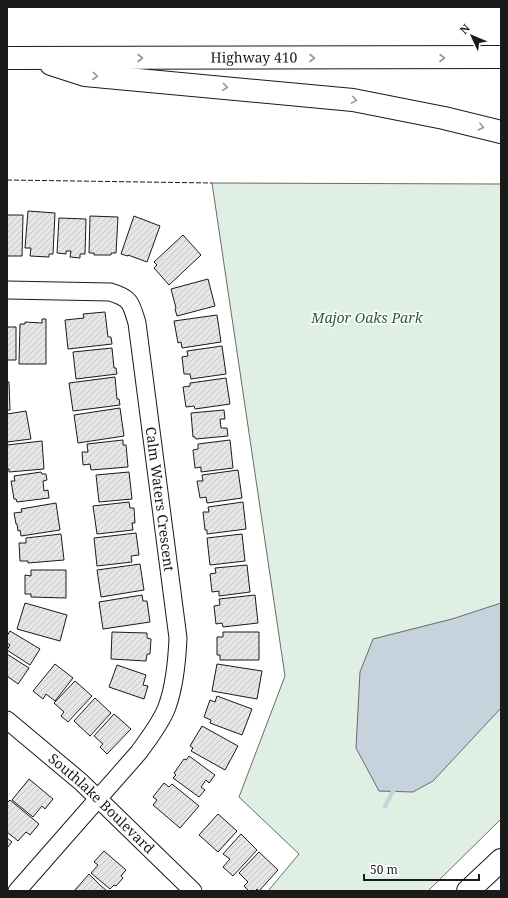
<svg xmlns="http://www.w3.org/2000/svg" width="508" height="898" viewBox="0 0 508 898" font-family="'Noto Serif',serif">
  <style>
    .park { fill: #e0efe3; stroke: #6a6a6a }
    .water { fill: #c6d2dc; stroke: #6a6a6a }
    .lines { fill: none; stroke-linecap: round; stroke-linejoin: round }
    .stream { stroke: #c6d2dc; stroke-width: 4.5 }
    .building { fill: url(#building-hatch); stroke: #1a1a1a }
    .minor-casing { stroke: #1a1a1a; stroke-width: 19 }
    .major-casing { stroke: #1a1a1a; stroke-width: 24 }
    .highway-casing { stroke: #1a1a1a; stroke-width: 24 }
    .minor { stroke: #fff; stroke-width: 17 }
    .major { stroke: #fff; stroke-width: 22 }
    .highway { stroke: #fff; stroke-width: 22 }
    .fence { stroke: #1a1a1a; stroke-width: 1; stroke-dasharray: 5 2; stroke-linecap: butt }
    .oneway { stroke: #989898 }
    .labels { text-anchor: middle; stroke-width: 3; stroke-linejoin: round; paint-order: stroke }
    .street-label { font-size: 14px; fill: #1a1a1a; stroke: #fff }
    .park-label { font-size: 14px; font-style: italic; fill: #2b5a34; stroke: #fff }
  </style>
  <defs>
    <pattern id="building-hatch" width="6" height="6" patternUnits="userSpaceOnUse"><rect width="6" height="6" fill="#e6e6e6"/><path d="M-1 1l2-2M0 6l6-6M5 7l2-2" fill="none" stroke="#c5c5c5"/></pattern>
  </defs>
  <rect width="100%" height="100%" fill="#fff"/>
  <path class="park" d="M 212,183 L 501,184 L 501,819 L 428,891 L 268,891 L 299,854 L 239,797 L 285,676 Z"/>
  <path class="water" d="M 501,603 L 501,708 L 433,781 L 413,792 L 379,791 L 356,748 L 360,672 L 373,639 L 452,619 Z"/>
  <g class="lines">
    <path class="stream" d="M 385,806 L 396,786"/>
  </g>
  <path class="building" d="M 28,211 L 55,213 L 53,254 L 49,254 L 49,257 L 30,256 L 31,248 L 25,248 Z
    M 7,215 L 23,215 L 22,256 L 7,256 Z
    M 90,216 L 118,217 L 116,253 L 111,253 L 111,255 L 94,255 L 94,253 L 89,253 Z
    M 134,216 L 160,226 L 147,262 L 128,255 L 128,256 L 121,254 Z
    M 59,218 L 86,219 L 85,254 L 80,254 L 80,258 L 70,257 L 71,251 L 66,251 L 66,254 L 57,253 Z
    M 183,235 L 201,255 L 169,285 L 154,268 L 157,265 L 154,262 Z
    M 208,279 L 215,306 L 177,316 L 175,309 L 176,308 L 171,289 Z
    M 105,312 L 108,337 L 111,337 L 112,344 L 68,349 L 65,320 L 84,318 L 83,314 Z
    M 217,315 L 221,342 L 182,348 L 181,342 L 178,343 L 174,321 Z
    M 42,319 L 46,319 L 46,364 L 19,364 L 20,324 L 25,324 L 25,322 L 42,323 Z
    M 7,327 L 16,327 L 16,360 L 7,360 Z
    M 222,346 L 226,374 L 191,379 L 190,374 L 184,374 L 182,357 L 188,356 L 187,351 Z
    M 112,348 L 114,368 L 116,368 L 117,374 L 76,379 L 73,352 Z
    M 115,377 L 117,399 L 119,399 L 120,405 L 73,411 L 69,383 Z
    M 226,378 L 230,404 L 195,409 L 194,406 L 186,407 L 183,387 L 190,386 L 190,383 Z
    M 7,382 L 9,382 L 10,410 L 7,410 Z
    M 120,408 L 124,436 L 78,443 L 74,415 Z
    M 224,410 L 225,419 L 220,419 L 221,428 L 227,428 L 228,436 L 196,439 L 195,437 L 193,437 L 191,413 Z
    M 26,411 L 31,439 L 7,442 L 7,414 Z
    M 123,440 L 123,445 L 126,445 L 128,467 L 91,470 L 90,464 L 83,465 L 82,452 L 88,452 L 87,444 Z
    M 230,440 L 233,468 L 201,472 L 201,467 L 195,468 L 193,450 L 198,449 L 198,444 Z
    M 42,441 L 44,469 L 9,472 L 9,469 L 7,469 L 7,445 Z
    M 238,470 L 242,498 L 207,503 L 206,497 L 200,498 L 197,481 L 203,481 L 202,475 Z
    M 41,472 L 42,474 L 46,474 L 47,480 L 43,481 L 44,491 L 48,490 L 49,498 L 17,502 L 16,499 L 14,499 L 11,481 L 15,481 L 14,476 Z
    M 129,472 L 132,499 L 99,502 L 96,475 Z
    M 129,502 L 130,508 L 134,508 L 135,523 L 132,523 L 133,530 L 97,534 L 93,506 Z
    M 243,502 L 246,529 L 207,534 L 207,530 L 205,530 L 203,512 L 209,512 L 208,507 Z
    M 56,503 L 60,530 L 21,536 L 20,530 L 18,531 L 17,524 L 16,524 L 14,513 L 22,512 L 21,509 Z
    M 136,533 L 139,555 L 131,556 L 132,562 L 97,566 L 94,538 Z
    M 61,534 L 64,560 L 28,563 L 28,561 L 20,561 L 19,543 L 26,543 L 26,538 Z
    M 242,534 L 245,561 L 210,565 L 207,538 Z
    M 140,564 L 144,590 L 101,597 L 97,570 Z
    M 247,565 L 250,592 L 219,596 L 219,591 L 212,592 L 210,574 L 216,573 L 215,568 Z
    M 31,570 L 66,570 L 66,598 L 31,597 L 31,594 L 25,594 L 25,575 L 31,576 Z
    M 142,595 L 143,601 L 147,601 L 150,622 L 103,629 L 99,602 Z
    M 255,595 L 258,623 L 223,627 L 222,623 L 216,624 L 214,606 L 220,605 L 219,599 Z
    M 25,603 L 67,615 L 60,641 L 17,629 Z
    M 10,631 L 40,649 L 30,665 L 7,650 L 10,645 L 7,643 L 7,636 Z
    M 112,632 L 147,633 L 147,638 L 151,639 L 150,654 L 147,654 L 146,661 L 111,659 Z
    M 223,632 L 259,632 L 259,660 L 220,660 L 220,655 L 217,655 L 217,637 L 223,637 Z
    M 7,654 L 29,668 L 18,684 L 7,676 Z
    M 55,664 L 73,678 L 55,701 L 46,694 L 43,699 L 33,691 Z
    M 217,664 L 262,671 L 257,699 L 212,691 Z
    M 117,665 L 146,675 L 143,685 L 148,686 L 144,699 L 109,687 Z
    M 75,681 L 92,696 L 68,722 L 61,716 L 64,712 L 54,703 Z
    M 217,696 L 252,709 L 242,735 L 210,723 L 211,720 L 204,717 L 210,700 L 215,702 Z
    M 95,698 L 111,713 L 90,736 L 74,721 Z
    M 114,714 L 131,729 L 107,754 L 100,747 L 103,744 L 94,736 Z
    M 202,726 L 238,746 L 225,770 L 191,751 L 193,748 L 190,746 Z
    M 189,756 L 215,775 L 209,783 L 206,780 L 201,787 L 205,790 L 199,797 L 173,778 L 176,775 L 174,773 L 184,759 L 186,760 Z
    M 29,779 L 53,799 L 45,809 L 42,806 L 33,817 L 12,800 Z
    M 164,783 L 169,787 L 172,784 L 199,806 L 180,828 L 153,805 L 157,800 L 153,797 Z
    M 10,800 L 39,824 L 30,835 L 26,832 L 18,841 L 7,832 L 7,803 Z
    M 218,814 L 237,831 L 218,852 L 199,835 Z
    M 241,834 L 257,850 L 233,876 L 223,867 L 230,859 L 223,854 Z
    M 7,838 L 12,842 L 7,848 Z
    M 104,851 L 126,870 L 121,876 L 123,878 L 116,886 L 114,885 L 110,889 L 91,873 L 98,865 L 94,862 Z
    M 259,852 L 278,870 L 259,891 L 257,889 L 255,891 L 249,891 L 244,886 L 248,882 L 239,873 Z
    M 89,874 L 100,885 L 107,891 L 76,891 L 75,890 Z"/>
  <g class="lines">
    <defs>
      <g id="minor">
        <path id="s1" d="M 7,290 L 110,292 C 131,298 131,303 137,323 L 178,638 C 177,661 175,685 167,707 C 161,723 149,738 139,752 L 17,891"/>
        <path id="s2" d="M 7,720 L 81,782 L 193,891"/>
      </g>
      <path id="major" d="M 468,891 L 501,860"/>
      <g id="highway">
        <path id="s3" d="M 7,58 L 501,57"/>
        <path d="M 51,64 L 85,75 L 353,100 L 444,118 L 501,132"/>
      </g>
    </defs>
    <use href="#minor" class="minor-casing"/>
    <use href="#major" class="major-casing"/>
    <use href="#highway" class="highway-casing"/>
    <use href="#minor" class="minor"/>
    <use href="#major" class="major"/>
    <use href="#highway" class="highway"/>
    <path class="fence" d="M 7,180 L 212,183"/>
  </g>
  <defs><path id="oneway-chevron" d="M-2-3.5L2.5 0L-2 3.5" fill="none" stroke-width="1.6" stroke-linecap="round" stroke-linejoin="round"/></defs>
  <g class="oneway">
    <use href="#oneway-chevron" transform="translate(140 58)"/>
    <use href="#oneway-chevron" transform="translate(312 58)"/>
    <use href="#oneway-chevron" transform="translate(442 58)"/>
    <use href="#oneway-chevron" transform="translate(95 76) rotate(5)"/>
    <use href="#oneway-chevron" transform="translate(225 87) rotate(5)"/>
    <use href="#oneway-chevron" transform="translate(354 100) rotate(9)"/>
    <use href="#oneway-chevron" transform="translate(481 127) rotate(14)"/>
  </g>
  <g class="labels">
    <g class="street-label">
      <text dy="5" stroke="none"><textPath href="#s3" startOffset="247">Highway 410</textPath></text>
      <text dy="5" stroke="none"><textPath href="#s1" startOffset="325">Calm Waters Crescent</textPath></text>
      <text dy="5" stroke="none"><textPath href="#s2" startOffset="126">Southlake Boulevard</textPath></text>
    </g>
    <g class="park-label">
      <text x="367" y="323">Major Oaks Park</text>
    </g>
  </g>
  <rect width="508" height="898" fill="none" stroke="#1a1a1a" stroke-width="16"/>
  <g transform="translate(472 36) rotate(314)" stroke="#ffffff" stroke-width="3" paint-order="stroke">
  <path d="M0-3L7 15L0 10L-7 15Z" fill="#1a1a1a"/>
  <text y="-6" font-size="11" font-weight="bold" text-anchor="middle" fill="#1a1a1a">N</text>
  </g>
  <path d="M364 874v6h115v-6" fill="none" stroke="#1a1a1a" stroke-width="2"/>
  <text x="370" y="874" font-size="12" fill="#1a1a1a" stroke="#ffffff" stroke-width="3" paint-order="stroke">50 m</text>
</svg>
